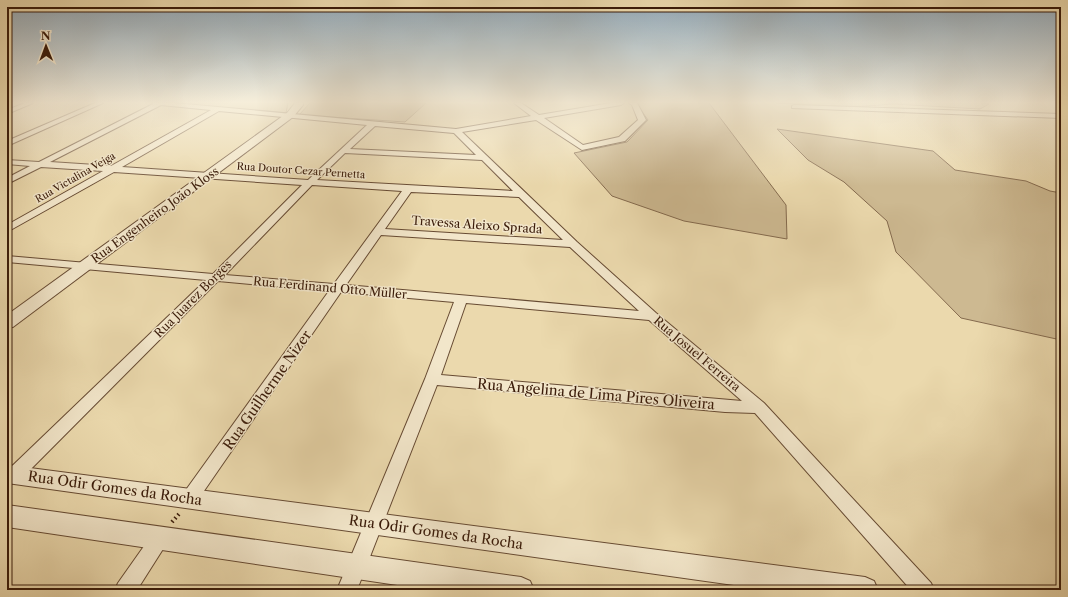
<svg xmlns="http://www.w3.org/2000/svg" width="1068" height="597" viewBox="0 0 1068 597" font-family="'Libre Caslon Text',serif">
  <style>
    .green { fill: #cdb991; stroke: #846a4e }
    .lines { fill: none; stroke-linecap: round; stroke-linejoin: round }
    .minor-casing { stroke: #674b33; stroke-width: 2 }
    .tertiary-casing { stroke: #674b33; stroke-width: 2 }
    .path { stroke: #3b1c0a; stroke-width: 4; stroke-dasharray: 1.5 3; stroke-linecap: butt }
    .minor { fill: #f2e6ca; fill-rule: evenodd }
    .tertiary { fill: #f2e6ca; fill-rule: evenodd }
    .labels { text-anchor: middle; stroke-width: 3; stroke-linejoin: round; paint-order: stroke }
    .far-street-label { font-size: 10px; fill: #3b1c0a; stroke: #f2e6ca }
    .street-label { font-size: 12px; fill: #3b1c0a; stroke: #f2e6ca }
    .near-street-label { font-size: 14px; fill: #3b1c0a; stroke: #f2e6ca }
  </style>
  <rect width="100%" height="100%" fill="#ebd9ad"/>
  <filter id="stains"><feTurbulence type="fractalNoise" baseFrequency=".005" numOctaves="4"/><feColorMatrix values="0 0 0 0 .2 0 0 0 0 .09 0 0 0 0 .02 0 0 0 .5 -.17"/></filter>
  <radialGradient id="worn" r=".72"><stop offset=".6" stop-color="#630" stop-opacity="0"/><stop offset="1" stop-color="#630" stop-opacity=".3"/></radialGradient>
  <path class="green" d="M 173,103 L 288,103 L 286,113 Z
    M 310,103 L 426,103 L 405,122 L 299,115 Z
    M 636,103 L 709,103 L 786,205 L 787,239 L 684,221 L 612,196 L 574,153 L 627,142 L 648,120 Z
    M 776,103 L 985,103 L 989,104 L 980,109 L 894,104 L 853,107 Z
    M 777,129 L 933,151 L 955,170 L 1026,181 L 1050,191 L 1061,193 L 1061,340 L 961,318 L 896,252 L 887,221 L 844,182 L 808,160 Z"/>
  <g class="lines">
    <defs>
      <path id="minor" d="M 25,103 L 33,103 L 7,114 L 7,110 Z
        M 95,103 L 103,103 L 7,146 L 7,141 Z
        M 153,103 L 174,103 L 456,129 L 531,116 L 514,103 L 521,103 L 539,115 L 611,103 L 624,103 L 621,105 L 544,118 L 583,145 L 619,137 L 638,120 L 632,105 L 629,103 L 637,103 L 646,120 L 625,141 L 582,150 L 536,120 L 462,132 L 577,242 L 656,313 L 764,403 L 931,583 L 934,590 L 911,590 L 755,413 L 725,412 L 437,385 L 357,590 L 337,590 L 425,379 L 454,302 L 341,292 L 195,504 L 189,507 L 183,504 L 180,499 L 183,494 L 329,291 L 218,281 L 20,480 L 14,482 L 8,480 L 8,470 L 206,280 L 7,262 L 7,256 L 213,274 L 302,185 L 114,172 L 7,232 L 7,225 L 103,171 L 41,167 L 7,184 L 7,178 L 30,166 L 7,164 L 7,160 L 39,162 L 153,104 ZM 161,105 L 211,110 L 111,166 L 50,162 ZM 219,111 L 367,125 L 308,180 L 122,167 ZM 375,126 L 454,133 L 476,155 L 350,149 ZM 345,153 L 482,160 L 513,191 L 317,180 ZM 312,185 L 402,191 L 334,284 L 225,275 ZM 411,192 L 519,197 L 563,240 L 385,229 ZM 381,235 L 570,247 L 639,311 L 346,285 ZM 466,303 L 649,320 L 742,401 L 441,375 Z
        M 794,105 L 1061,114 L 1061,118 L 792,108 L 792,106 Z
        M 161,529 L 168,532 L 170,538 L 137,590 L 115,590 L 118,583 L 154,532 Z"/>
      <path id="tertiary" d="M 295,103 L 303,103 L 303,105 L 293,117 L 13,327 L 7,328 L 7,315 L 287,113 Z
        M 7,465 L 865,577 L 874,581 L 878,590 L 770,590 L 7,483 Z
        M 7,505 L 521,577 L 530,581 L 534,590 L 431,590 L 7,527 Z"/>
    </defs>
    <use href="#minor" class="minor-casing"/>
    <use href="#tertiary" class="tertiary-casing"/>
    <path class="path" d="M 172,522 L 179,514"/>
    <use href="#minor" class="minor"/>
    <use href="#tertiary" class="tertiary"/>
  </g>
  <linearGradient id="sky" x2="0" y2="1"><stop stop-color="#91a9ba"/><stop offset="0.55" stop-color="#f6eeda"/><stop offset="1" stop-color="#f6eeda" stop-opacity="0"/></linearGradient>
  <rect width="1068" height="186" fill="url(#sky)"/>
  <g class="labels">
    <g class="far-street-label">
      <text transform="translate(301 170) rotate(4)" y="4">Rua Doutor Cezar Pernetta</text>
      <text transform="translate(75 177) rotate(-30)" y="4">Rua Victalina Veiga</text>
    </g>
    <g class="street-label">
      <text transform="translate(155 215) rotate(-36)" y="4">Rua Engenheiro João Kloss</text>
      <text transform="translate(477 225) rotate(4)" y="4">Travessa Aleixo Sprada</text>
      <text transform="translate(330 288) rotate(5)" y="4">Rua Ferdinand Otto Müller</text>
      <text transform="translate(193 299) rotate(-45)" y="4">Rua Juarez Borges</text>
      <text transform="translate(697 354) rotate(40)" y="4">Rua Josuel Ferreira</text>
    </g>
    <g class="near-street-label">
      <text transform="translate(267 390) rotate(-55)" y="5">Rua Guilherme Nizer</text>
      <text transform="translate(596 394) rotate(5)" y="5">Rua Angelina de Lima Pires Oliveira</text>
      <text transform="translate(115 488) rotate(8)" y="5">Rua Odir Gomes da Rocha</text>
      <text transform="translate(436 532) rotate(8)" y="5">Rua Odir Gomes da Rocha</text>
    </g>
  </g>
  <rect width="1068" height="597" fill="none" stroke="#ebd9ad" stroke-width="24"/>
  <rect x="8" y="8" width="1052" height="581" fill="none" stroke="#3b1c0a" stroke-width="2"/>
  <rect x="12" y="12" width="1044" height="573" fill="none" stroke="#3b1c0a"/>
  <g transform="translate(46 46) rotate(359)" stroke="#f2e6ca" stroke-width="3" paint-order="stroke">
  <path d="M0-3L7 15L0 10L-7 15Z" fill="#3b1c0a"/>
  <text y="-6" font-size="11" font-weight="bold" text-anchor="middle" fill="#3b1c0a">N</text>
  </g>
  <rect width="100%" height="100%" filter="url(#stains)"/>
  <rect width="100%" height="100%" fill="url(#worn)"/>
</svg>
